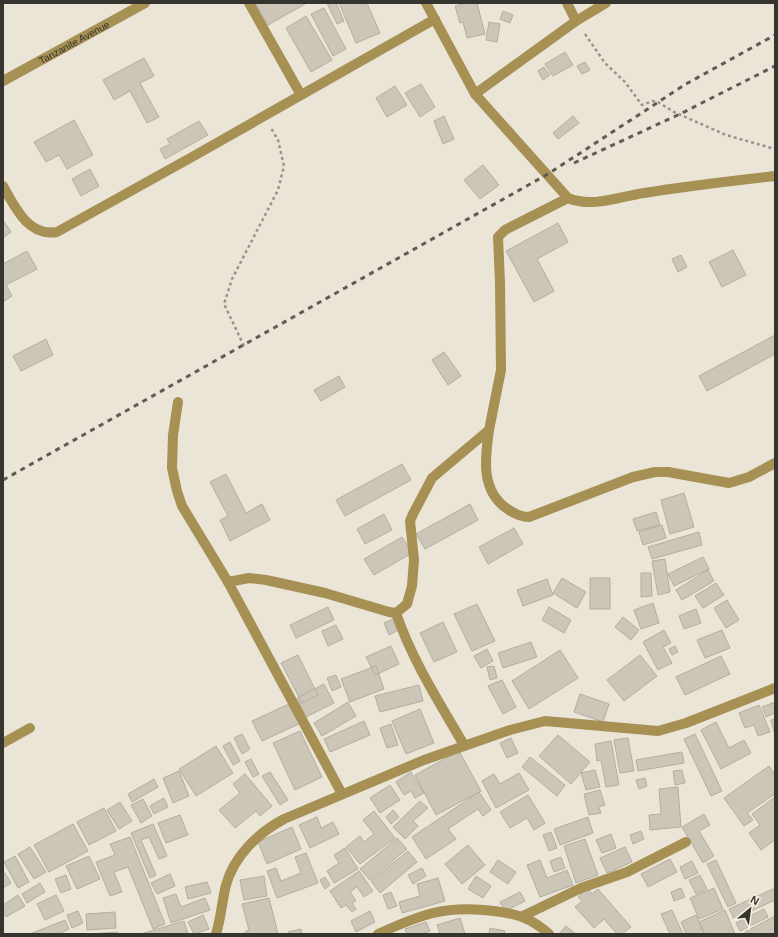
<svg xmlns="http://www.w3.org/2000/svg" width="778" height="937" viewBox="0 0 778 937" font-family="Arial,sans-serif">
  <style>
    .building { fill: #cbc6b7; stroke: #b3aea0 }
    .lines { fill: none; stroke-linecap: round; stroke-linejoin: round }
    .path { stroke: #979489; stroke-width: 2.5; stroke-dasharray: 3 3; stroke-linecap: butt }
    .minor { stroke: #a69054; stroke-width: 10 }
    .rail { stroke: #5e5c54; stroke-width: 3; stroke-dasharray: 5 5; stroke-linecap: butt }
    .labels { text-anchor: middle; stroke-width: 3.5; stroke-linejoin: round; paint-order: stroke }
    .street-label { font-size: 10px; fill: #36342e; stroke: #f7f2e3 }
  </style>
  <rect width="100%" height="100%" fill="#eae5d6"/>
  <path class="building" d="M 255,3 L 305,3 L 305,4 L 268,25 Z
    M 327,3 L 336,3 L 344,21 L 337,24 Z
    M 339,3 L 367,3 L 380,33 L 356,43 Z
    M 467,3 L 477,3 L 485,34 L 467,38 L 463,22 L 460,23 L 455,6 Z
    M 324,8 L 346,49 L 333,56 L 311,14 Z
    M 503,11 L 513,15 L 510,23 L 500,19 Z
    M 306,16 L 332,60 L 311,72 L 286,28 Z
    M 489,22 L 500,24 L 497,42 L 486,40 Z
    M 565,52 L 573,65 L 553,76 L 545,64 Z
    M 144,58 L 154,76 L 140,83 L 159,117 L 147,123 L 130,91 L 114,100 L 103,80 Z
    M 585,62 L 590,70 L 582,74 L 577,66 Z
    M 544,67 L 550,75 L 543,80 L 538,71 Z
    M 421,84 L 435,107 L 420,117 L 405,93 Z
    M 395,86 L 407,105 L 387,117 L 376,98 Z
    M 444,116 L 454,139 L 443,144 L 434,121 Z
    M 573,116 L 579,123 L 558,139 L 553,133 Z
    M 74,120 L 93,155 L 67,169 L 59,155 L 46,162 L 34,142 Z
    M 199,121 L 208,135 L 165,159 L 160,149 L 170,144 L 167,139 Z
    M 483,165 L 499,185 L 480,199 L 464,180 Z
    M 90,169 L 99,186 L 81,196 L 72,179 Z
    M 3,220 L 11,232 L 3,238 Z
    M 558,223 L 568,242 L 537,259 L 554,291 L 534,302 L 506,251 Z
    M 733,250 L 746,275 L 722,287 L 709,262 Z
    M 27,251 L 37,269 L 6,285 L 12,296 L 3,302 L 3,264 Z
    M 681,255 L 687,267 L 678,272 L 672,259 Z
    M 775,335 L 775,354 L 707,391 L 699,376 Z
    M 46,339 L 53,355 L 21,371 L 13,356 Z
    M 444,352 L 461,376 L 448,385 L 432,360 Z
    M 339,376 L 345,387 L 321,401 L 314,390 Z
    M 402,464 L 411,480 L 345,516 L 336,500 Z
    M 226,474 L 246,513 L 262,504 L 270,520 L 230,541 L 220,520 L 228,516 L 210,482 Z
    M 684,493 L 694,527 L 670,534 L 661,500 Z
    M 470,504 L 478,520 L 425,549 L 416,534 Z
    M 656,512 L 660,525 L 637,531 L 633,519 Z
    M 384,514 L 392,530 L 365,544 L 357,529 Z
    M 662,525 L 666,538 L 643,545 L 639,532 Z
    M 514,528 L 523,544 L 488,564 L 479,547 Z
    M 699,532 L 702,545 L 652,559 L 648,547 Z
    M 402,537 L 412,553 L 374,575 L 364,559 Z
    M 703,557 L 709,569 L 674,586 L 668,574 Z
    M 665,559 L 670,592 L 658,595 L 652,561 Z
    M 708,570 L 714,581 L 682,600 L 676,590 Z
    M 641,573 L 651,573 L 652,596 L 641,597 Z
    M 562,578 L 586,592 L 577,608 L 553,593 Z
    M 590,578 L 610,578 L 610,609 L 590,609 Z
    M 547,579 L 553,595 L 523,606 L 517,590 Z
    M 716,583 L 724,595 L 703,608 L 695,596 Z
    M 727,600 L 739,620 L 726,628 L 714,608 Z
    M 653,603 L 659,623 L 641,629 L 634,610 Z
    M 477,604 L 495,641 L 472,651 L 454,614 Z
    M 328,607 L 334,620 L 296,638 L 290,625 Z
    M 549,607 L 571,620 L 564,633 L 542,620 Z
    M 696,609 L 701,623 L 684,629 L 679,616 Z
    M 623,617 L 639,630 L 631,640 L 615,627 Z
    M 393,619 L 398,630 L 389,635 L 384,623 Z
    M 443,622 L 457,652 L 434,662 L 420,633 Z
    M 336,625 L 343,639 L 328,646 L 322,631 Z
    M 664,630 L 671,643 L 663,647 L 672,663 L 658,670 L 643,642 Z
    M 722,630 L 730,648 L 705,658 L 697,640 Z
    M 531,642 L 537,657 L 503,668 L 498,653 Z
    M 391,646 L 399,664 L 375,675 L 366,657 Z
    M 675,646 L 678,652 L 672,655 L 669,649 Z
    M 487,649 L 493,661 L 481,668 L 474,656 Z
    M 560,650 L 578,678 L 529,709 L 512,681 Z
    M 298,655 L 318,695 L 302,703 L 281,663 Z
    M 640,655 L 657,676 L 624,701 L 607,680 Z
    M 721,656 L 730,674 L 685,695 L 676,677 Z
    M 376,666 L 384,689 L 350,702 L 341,679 Z
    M 494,666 L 497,678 L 490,680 L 487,667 Z
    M 336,675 L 341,687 L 332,691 L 327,678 Z
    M 502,680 L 516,707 L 503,714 L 488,686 Z
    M 324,684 L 334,703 L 306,717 L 297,698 Z
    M 419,685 L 423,701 L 380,712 L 375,696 Z
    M 580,694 L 609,704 L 603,722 L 574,712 Z
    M 348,702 L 356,716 L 322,736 L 314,723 Z
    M 775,702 L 775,713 L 766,717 L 762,707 Z
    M 291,703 L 301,723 L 262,741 L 252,721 Z
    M 759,705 L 770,732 L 758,736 L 754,725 L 745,728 L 739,713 Z
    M 420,709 L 434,743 L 406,754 L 392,721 Z
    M 775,719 L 775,735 L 771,720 Z
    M 364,721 L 370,735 L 330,752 L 324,739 Z
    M 716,722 L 729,748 L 744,740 L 751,753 L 721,769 L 701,730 Z
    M 391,724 L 398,745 L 387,748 L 380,728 Z
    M 300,731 L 322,777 L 295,790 L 273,743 Z
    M 242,734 L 250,749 L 242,754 L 234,738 Z
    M 695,734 L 722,791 L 711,796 L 684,739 Z
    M 558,735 L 590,762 L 571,784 L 539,756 Z
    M 511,738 L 518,753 L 507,758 L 500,743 Z
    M 628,738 L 634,771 L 620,773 L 614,740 Z
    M 611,741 L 619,785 L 606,787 L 601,760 L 597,761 L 595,744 Z
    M 230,742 L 240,761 L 233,765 L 223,746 Z
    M 216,746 L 233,773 L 196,796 L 179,769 Z
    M 459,751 L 481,791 L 436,815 L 415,775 Z
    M 682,752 L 684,763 L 638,771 L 636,760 Z
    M 530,757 L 565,785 L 557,796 L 522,767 Z
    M 251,759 L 259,774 L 253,777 L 245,762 Z
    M 769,766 L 775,775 L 775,794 L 747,813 L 753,820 L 744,826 L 724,798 Z
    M 595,770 L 600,787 L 586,790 L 581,773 Z
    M 682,770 L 685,783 L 675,785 L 673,771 Z
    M 179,771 L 189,796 L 173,803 L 163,778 Z
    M 270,772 L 288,800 L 280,805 L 262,776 Z
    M 411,772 L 424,793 L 415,798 L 411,791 L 404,795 L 396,782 Z
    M 519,773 L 529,790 L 496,808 L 482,781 L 494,774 L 500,784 Z
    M 245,774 L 272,806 L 260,816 L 256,811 L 235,828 L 219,810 L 240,793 L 233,784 Z
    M 645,778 L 647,786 L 639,789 L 636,780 Z
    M 154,779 L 158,787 L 132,802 L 128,794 Z
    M 390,785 L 400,800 L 380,813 L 370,798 Z
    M 678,787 L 681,827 L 650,830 L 649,815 L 661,814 L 659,789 Z
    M 600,790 L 605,805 L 599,807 L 601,813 L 589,815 L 584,794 Z
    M 479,792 L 491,810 L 483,816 L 478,809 L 448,829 L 456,839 L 426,859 L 412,837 Z
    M 528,795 L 545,823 L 534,830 L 527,818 L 510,828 L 500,812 Z
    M 775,797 L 775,840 L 761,850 L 749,833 L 760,825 L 752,814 Z
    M 164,798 L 168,807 L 154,814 L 150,806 Z
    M 143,799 L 152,816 L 141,823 L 131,805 Z
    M 420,801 L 428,808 L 413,821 L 418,826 L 405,839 L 393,827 Z
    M 120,802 L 132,821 L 119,829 L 107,810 Z
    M 104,808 L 116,831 L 89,845 L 77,822 Z
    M 393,810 L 399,817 L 391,824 L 386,817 Z
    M 374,811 L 395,838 L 360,864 L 346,847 L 360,836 L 364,842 L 374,834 L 363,820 Z
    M 704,814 L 710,825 L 699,831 L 714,856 L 703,863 L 682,827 Z
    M 180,815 L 188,835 L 166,843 L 158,823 Z
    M 317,817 L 321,828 L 333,822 L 339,834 L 310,848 L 299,825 Z
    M 588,817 L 593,833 L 560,845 L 554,829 Z
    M 73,824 L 88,851 L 49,872 L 34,845 Z
    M 153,824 L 167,856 L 159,859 L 149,837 L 141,840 L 156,875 L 150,878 L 131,833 Z
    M 292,827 L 301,849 L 267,864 L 258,842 Z
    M 641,831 L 644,839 L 633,844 L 630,835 Z
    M 551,832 L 557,848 L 549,851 L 543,835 Z
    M 611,834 L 616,848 L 602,853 L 596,840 Z
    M 130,837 L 165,924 L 153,929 L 128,867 L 114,872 L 122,892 L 110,896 L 96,862 L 115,855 L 110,844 Z
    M 397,838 L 407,849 L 370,880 L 360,869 Z
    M 585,839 L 598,875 L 576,883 L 564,846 Z
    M 468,845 L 485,865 L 462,884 L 445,864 Z
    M 30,847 L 46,872 L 34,879 L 18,854 Z
    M 625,847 L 632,862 L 607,873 L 600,858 Z
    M 345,848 L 358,869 L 334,883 L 327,871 L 339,863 L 334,855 Z
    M 408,851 L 417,862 L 380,893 L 371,881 Z
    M 306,853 L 318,883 L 277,898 L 267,871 L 276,868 L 281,881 L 301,873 L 295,857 Z
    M 15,856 L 29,882 L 18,888 L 4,862 Z
    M 89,856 L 100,879 L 77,889 L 66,866 Z
    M 561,857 L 565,868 L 554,872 L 550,861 Z
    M 670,859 L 677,872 L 648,887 L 641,874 Z
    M 498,860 L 516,872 L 508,884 L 490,872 Z
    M 540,860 L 547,878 L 567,870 L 573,885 L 540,897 L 527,865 Z
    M 716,860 L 736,903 L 728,907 L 707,864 Z
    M 692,861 L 698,873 L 685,879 L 680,867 Z
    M 422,868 L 426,876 L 413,884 L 408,875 Z
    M 359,871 L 373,891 L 364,897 L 357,887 L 350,892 L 356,901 L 352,903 L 356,909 L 352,912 L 346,905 L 341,908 L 330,891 Z
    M 5,873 L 11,883 L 3,888 L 3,874 Z
    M 170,874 L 175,886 L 157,894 L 151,883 Z
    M 66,875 L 71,889 L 61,893 L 55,879 Z
    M 700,875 L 707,889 L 696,894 L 689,880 Z
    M 264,876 L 267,896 L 244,900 L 240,880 Z
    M 476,876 L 491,886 L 483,898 L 468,889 Z
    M 325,877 L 330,885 L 325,889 L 320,880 Z
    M 438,878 L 445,901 L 402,913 L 399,902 L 420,896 L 417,884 Z
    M 207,882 L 211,893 L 188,899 L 185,887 Z
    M 40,883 L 45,892 L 27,903 L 22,894 Z
    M 588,888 L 592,894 L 598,889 L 631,927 L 622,934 L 617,934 L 604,919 L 594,928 L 575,907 L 582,901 L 578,897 Z
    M 681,888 L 685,897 L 674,901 L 671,892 Z
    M 714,888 L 723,909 L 699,919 L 690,898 Z
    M 775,888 L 775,900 L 734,919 L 729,909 Z
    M 391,892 L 397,906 L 388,909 L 383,895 Z
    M 520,892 L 525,901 L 505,911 L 500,902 Z
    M 176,894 L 181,907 L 205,898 L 210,910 L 171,923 L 163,898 Z
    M 18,895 L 25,906 L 6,917 L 3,912 L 3,905 Z
    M 56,895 L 64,911 L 45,920 L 37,904 Z
    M 269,898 L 278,934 L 245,934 L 245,932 L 249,930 L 242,904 Z
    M 764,909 L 768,917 L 740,931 L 736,923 Z
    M 672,910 L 683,934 L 670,934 L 661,914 Z
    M 725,910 L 735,934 L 705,934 L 699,922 Z
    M 78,911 L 83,923 L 72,928 L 67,915 Z
    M 370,911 L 375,922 L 356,932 L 351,921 Z
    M 115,912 L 116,928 L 87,930 L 86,914 Z
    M 203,915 L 209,929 L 194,934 L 188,922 Z
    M 696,915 L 704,934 L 686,934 L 681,922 Z
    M 775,916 L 775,934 L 746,934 L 745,932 Z
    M 460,918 L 465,934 L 440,934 L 437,925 Z
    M 65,920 L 69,929 L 58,934 L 30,934 Z
    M 184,921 L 188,934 L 141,934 Z
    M 426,922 L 430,931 L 422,934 L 407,934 L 405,929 Z
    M 566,926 L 576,934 L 559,934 Z
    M 490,928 L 505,931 L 504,934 L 489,934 Z
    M 301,929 L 302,934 L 289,934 L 288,932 Z
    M 118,932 L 118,934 L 89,934 Z"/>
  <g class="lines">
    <path class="path" d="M 585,34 L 605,63 L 625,82 L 642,105 L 653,101 L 658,102 L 674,112 L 726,135 L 775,149
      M 244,346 L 224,304 L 232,279 L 278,190 L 284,166 L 278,140 L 271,128"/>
    <g class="minor">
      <path d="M 249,3 L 301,95"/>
      <path d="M 426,3 L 475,94 L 568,198 C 593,208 618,197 644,193 C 687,186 731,181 775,176"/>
      <path d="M 567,3 L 576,21"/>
      <path id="s1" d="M 3,81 L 145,3"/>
      <path d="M 475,94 L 576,21 L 606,3"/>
      <path d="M 3,186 C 15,207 28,237 57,232 L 192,157 L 435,19"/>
      <path d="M 178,402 L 173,435 L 172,468 L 177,491 L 182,506 L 228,582 L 342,794"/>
      <path d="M 489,430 C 485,458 480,492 509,510 C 515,514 521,517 529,517 L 633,477 L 655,472 L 668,472 L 729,483 L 749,477 L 775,463"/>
      <path d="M 228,582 L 249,578 L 266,580 L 325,593 L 389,612 L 396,613 L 407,604 L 412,586 L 414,560 L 410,521 L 413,514 L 432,478 L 489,430 L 501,370 L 500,283 L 498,237 L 505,230 L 568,198"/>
      <path d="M 396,613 C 412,660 439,702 464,745"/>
      <path d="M 3,743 L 30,728"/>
      <path d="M 523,916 L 581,888 L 627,872 L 686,842"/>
      <path d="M 216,934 C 221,918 222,901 226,885 C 234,856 258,833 284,819 L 424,760 L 510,730 L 545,721 L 658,731 L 686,723 L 775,688"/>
      <path d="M 378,934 C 422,914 445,905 494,911 C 518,914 531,918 549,934"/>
    </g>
    <path class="rail" d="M 574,163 L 680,114 L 775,66
      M 3,480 L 548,174 L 686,84 L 775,35"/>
  </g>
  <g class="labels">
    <g class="street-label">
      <text dy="4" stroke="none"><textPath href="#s1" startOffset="81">Tanzanite Avenue</textPath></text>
    </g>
  </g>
  <rect width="778" height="937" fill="none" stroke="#36342e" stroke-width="8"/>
  <g transform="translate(750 909) rotate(29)" stroke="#f7f2e3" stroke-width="3" paint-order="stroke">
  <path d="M0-3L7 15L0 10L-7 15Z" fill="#36342e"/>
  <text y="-6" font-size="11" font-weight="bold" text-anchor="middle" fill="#36342e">N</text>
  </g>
</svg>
